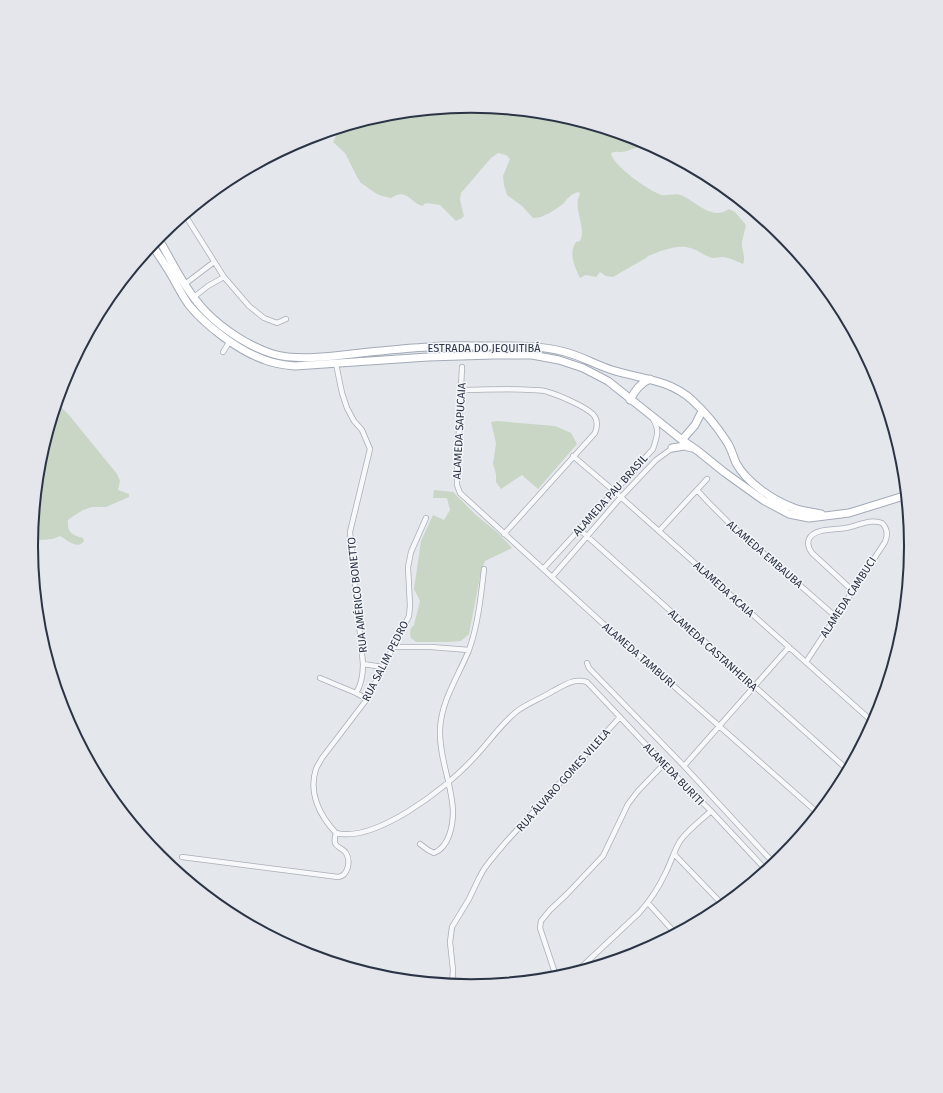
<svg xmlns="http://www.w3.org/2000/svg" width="943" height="1093" viewBox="0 0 943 1093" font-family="'Fira Sans',sans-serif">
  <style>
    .green { fill: #c9d6c5 }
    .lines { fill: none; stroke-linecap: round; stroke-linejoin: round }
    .street-casing { stroke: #a9aeb7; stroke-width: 6 }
    .primary-casing { stroke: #a3abb8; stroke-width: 9 }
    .street { stroke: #f7f8fa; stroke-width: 4.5 }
    .primary { stroke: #fff; stroke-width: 7 }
    .labels { text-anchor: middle; stroke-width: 3; stroke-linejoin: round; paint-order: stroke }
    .street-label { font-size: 11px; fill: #2b3445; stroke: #f4f6f9 }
    .rim { fill: none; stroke: #2b3445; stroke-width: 2 }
  </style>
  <rect width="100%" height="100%" fill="#e4e7ec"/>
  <path class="green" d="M 472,106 L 558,115 L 642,141 L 639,147 C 634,148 626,152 622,152 C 617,152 616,151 611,153 C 612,165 650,192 662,195 C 668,196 676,192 683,196 C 698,203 712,221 729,209 L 735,212 L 746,225 C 745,231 742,238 742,245 C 742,252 746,257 743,264 C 736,261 730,258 723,257 C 720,257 716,258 713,258 C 706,257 700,251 693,249 C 678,243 662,251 648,256 L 646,258 L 613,277 L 606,276 L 600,272 L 596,277 L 586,275 L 580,278 C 575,267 568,254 576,242 L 580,241 C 587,227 572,208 580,194 L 579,192 C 572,193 568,198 564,203 C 555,210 544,218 533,218 L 522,206 L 507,195 L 504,185 L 503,176 L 510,159 L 506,155 L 498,153 L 491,158 L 461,193 L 460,200 L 464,216 L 462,218 L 456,221 L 440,205 L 427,203 L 424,204 L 423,206 C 410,203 407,187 391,198 L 382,196 L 377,194 L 361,183 L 357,177 L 345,153 L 333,142 L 340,128 L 386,114 Z
    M 57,403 L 69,415 L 117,474 L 120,481 L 118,490 L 129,494 L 129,497 L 106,507 L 92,507 L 83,510 L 72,517 L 68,520 C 67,533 72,535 83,538 L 84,541 C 78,550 67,540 60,536 C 57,537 54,539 51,539 C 40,541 38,537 31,548 L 40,460 Z
    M 497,421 L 555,426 L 571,433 L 577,444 L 538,489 L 522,475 L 501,489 L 496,482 L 496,474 L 493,464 L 496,443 L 491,422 Z
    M 434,490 L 453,492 L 475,514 L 498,533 L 512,548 L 485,561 L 481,571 L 469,634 L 461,641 L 449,642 L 416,642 L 411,638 L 410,634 L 411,628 L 414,625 L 420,601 L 414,589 L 421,541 L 433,515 L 444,520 L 450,510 L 447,498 L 433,498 Z"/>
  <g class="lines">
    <defs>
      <path id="street" d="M 185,215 L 224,277 L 249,306 L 264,318 L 277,323 L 286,319
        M 185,284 L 214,262
        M 194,297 L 208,286 L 224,277
        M 223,352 L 230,341
        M 336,364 L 342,393 L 347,408 L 354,421 L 362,430 L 370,449 L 350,532 L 363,664 C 363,675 362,684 356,693
        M 462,367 L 457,469 L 457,485 L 460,493 L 610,630 L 819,814
        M 461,390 C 484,390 509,388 532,390 C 537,390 543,390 548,392 C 559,395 569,400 579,405 C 592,412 601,417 595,433 L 504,534
        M 573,456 L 614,491 L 874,723
        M 697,490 L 709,503 L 730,524 L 835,616
        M 579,529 L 849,771
        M 659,531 L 707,479
        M 543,569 L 653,449 C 657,436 660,431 653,419
        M 552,577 L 621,497 L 656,460 L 674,447
        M 393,647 L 431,647 L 469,650
        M 806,662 C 832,622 859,582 885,542 C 888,535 887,528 882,523 C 870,518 858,526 846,528 C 835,530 814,528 809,539 C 807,544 809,549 812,553 L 853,591
        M 587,663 L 589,668 L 684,766 L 768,857 L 776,864
        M 363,664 L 383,667
        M 320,678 L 356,693 L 367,699
        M 684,766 L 789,647
        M 336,833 C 375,843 445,789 471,761 C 487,745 499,726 516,712 C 526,704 542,698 553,691 C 565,685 573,678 587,682 L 664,764 L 711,811 L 767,871
        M 336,833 C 320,816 308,793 316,769 C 317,766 320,762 322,758 L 367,699 L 400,634 L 409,616 L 410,606 L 408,567 L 411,552 L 426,518
        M 420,844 L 428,850 L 434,853 C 449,847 453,826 453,811 C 452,784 439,758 440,730 C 441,701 458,677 469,650 C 478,625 481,596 484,569
        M 674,854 L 724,906
        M 182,857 L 338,877 C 348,876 351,861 346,853 C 344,849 337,848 335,843 C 334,839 335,836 336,833
        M 648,903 L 676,934
        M 574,974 L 639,913 C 650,901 659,887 666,872 C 671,862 674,851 680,841 C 688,830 700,821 711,811
        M 557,979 L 540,928 L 541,921 L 550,910 L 567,894 L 603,856 L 628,804 L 638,791 L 664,764
        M 452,985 L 453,970 L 450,942 L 452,927 L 469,899 L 479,878 L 484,869 L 490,861 L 505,843 L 620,717"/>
      <path id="primary" d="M 158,238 C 173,263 186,292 207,313 C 224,330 250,347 273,354 C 300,362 342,355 370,352 C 390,350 409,348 429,347 C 448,345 468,346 487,346 C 513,346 539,345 565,352 C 581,356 596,365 612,370 C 640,379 669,379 692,400 C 704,411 718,428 727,442 C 731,448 733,456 736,463 C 747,483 773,500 794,508 C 802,511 812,512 821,514
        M 152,245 C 159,256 167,267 173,278 C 178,287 183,297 189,305 C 206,326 239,351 265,360 C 274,364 284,365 295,366 L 428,357 L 493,355 L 532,355 L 559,360 L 583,368 L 608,381 L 682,440 L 698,451 L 724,472 L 763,500 L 789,514 L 809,518 L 849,513 L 907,495
        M 630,400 C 635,391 640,383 650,379
        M 682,440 L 695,425 L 702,411
        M 672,448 L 684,446 L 692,448"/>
    </defs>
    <use href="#street" class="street-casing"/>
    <use href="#primary" class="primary-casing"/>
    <use href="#street" class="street"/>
    <use href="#primary" class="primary"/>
  </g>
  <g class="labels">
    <g class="street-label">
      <text x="484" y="352">ESTRADA DO JEQUITIBÁ</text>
      <text transform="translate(459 431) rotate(-87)" y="4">ALAMEDA SAPUCAIA</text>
      <text transform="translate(610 495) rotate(-48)" y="4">ALAMEDA PAU BRASIL</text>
      <text transform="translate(765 554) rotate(41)" y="4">ALAMEDA EMBAUBA</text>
      <text transform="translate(724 589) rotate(42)" y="4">ALAMEDA ACAIA</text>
      <text transform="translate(357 595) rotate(-96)" y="4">RUA AMÉRICO BONETTO</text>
      <text transform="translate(848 597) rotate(-57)" y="4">ALAMEDA CAMBUCI</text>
      <text transform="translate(713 650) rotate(42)" y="4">ALAMEDA CASTANHEIRA</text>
      <text transform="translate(639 655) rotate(41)" y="4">ALAMEDA TAMBURI</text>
      <text transform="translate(385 661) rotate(-63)" y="4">RUA SALIM PEDRO</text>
      <text transform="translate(674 774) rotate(46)" y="4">ALAMEDA BURITI</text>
      <text transform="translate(563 780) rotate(-48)" y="4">RUA ÁLVARO GOMES VILELA</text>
    </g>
  </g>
  <path d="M0 0H943V1093H0ZM38 546a433 433 0 1 1 866 0a433 433 0 1 1-866 0Z" fill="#e4e6eb" fill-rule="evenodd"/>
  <path class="rim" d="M38 546a433 433 0 1 1 866 0a433 433 0 1 1-866 0Z"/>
</svg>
